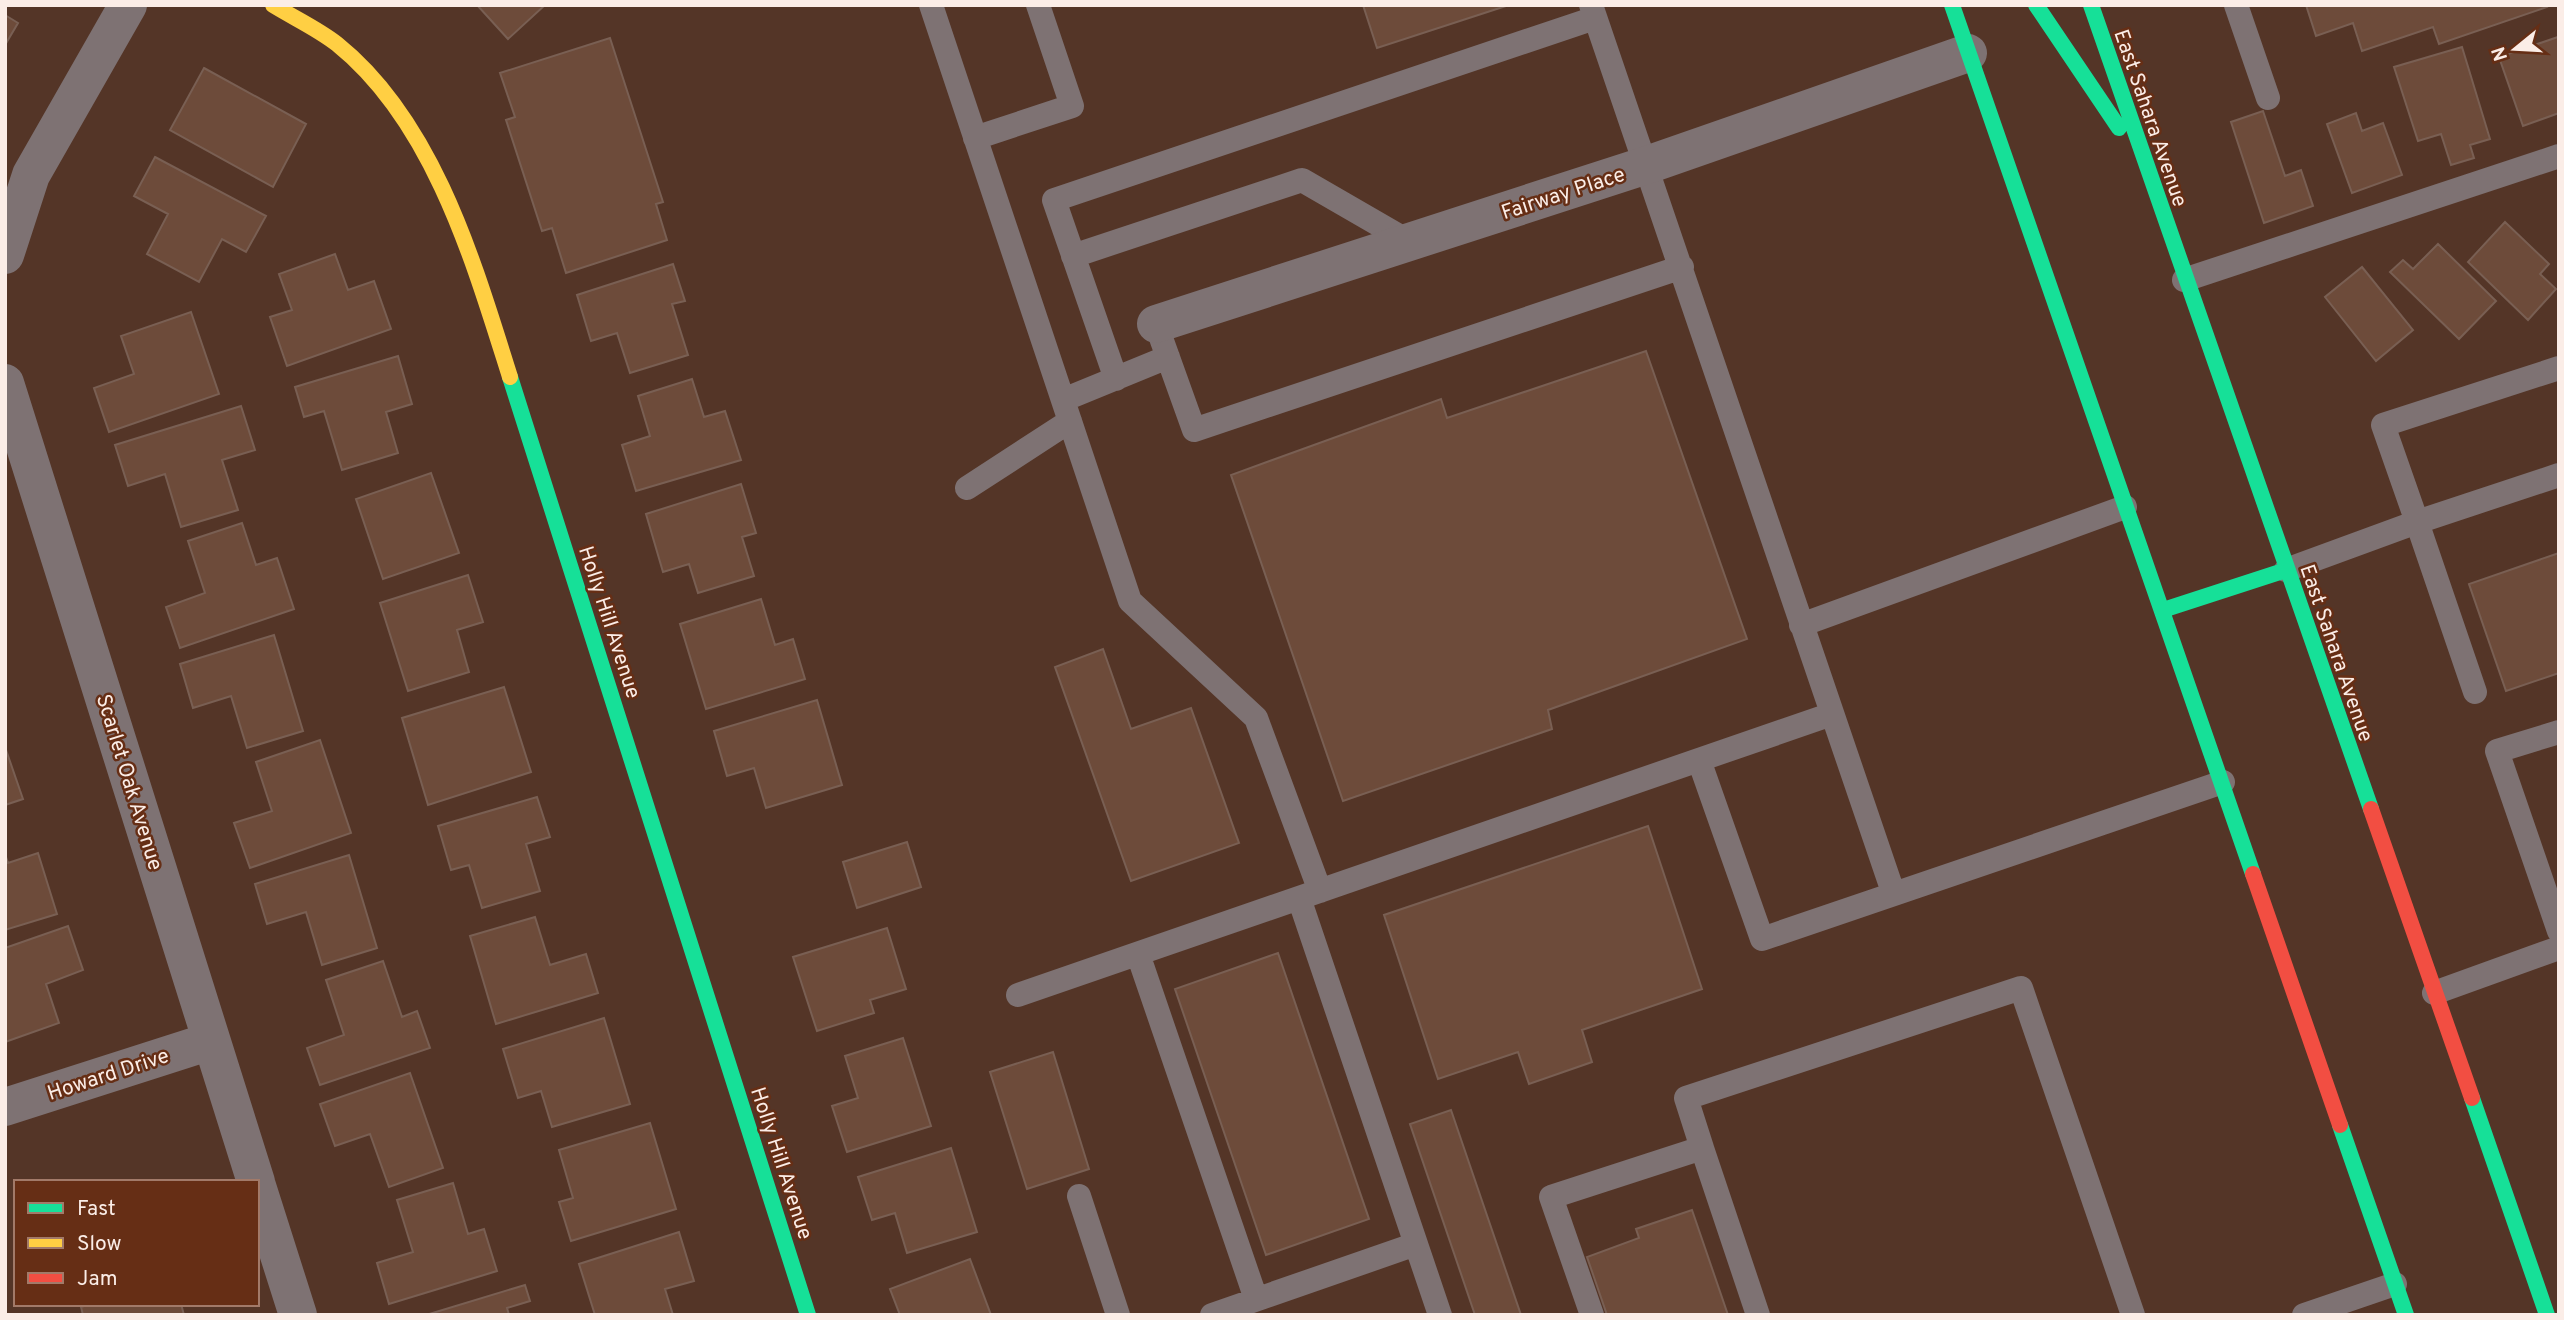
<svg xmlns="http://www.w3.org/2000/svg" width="2564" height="1320" viewBox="0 0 2564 1320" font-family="Overpass,sans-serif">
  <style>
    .building { fill: #6d4b3a; stroke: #795f53; stroke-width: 2 }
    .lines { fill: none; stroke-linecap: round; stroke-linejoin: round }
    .lane { stroke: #7e7273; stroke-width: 24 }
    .street { stroke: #7e7273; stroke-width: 38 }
    .fast { stroke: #16e098; stroke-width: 16 }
    .slow { stroke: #ffcf43; stroke-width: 16 }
    .jam { stroke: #f24e42; stroke-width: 16 }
    .labels { text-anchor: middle; stroke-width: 5; stroke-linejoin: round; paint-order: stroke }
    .street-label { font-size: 21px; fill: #fbede7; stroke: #662e15 }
  </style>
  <rect width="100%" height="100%" fill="#543527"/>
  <path class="building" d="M 477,5 L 545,5 L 508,39 Z
    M 1363,5 L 1509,5 L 1377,48 Z
    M 2306,5 L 2546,5 L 2547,7 L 2439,44 L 2433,27 L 2362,51 L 2353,23 L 2316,36 Z
    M 5,15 L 18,23 L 5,45 Z
    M 2558,37 L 2559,113 L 2523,126 L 2499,57 Z
    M 610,38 L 663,202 L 656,204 L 667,240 L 566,273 L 552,228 L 542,231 L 506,120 L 515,117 L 500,73 Z
    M 2462,47 L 2490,139 L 2470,145 L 2474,158 L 2451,165 L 2441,134 L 2418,141 L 2394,67 Z
    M 204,68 L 306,124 L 273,187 L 170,130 Z
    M 2263,111 L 2285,176 L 2301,170 L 2313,206 L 2264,223 L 2231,122 Z
    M 2356,113 L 2362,131 L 2383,123 L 2402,175 L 2352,193 L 2327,124 Z
    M 155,157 L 266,216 L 246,252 L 222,239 L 199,282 L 147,254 L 168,214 L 134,196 Z
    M 2505,222 L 2549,264 L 2540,274 L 2556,289 L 2528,320 L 2468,262 Z
    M 2438,244 L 2496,301 L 2459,339 L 2390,272 L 2403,260 L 2413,269 Z
    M 335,254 L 348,290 L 374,281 L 391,329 L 287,366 L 270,317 L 292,310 L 279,274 Z
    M 673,264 L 685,301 L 672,304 L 688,355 L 630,373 L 617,333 L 591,341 L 577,295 Z
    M 2362,267 L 2413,330 L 2376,361 L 2325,297 Z
    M 191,312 L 219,394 L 109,432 L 94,388 L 134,374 L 121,336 Z
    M 1646,351 L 1747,639 L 1548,710 L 1552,729 L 1343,801 L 1231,475 L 1441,399 L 1447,418 Z
    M 398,356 L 412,404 L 386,412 L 398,453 L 342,470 L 324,411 L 304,417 L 295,387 Z
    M 692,379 L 704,417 L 725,411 L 741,460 L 636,491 L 622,445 L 650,436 L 638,396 Z
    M 241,406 L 255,450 L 222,460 L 238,510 L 181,527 L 165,474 L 128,486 L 115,445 Z
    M 431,473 L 459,553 L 383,579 L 356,499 Z
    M 741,484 L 756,533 L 742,537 L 754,576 L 698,593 L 689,564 L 663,572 L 646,514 Z
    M 242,523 L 256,565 L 277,558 L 294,609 L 180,648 L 166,607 L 205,593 L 188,541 Z
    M 2559,553 L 2559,673 L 2506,691 L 2469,584 Z
    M 468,575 L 483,622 L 457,630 L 469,672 L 408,691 L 380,603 Z
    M 761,599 L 775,645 L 793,639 L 805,679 L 706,709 L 680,624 Z
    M 274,635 L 303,731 L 247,748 L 231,696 L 193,708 L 180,664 Z
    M 1103,649 L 1131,729 L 1191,708 L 1239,843 L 1131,881 L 1055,667 Z
    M 504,687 L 531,772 L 428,805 L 402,718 Z
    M 817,700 L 842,785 L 766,808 L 754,768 L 727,776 L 714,731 Z
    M 320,740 L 351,833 L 250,868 L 234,823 L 272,811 L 256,762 Z
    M 5,747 L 23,799 L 5,805 Z
    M 537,797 L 550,837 L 526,844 L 540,891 L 482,908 L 469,865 L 451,870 L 438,826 Z
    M 1648,826 L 1702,989 L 1582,1030 L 1592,1062 L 1529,1084 L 1518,1052 L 1438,1079 L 1384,915 Z
    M 907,842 L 921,887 L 857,908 L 843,862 Z
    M 38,853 L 57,914 L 5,930 L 5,854 L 8,863 Z
    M 349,855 L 377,948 L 322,965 L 306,912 L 267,924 L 255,884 Z
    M 535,917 L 550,965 L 586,954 L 598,993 L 496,1024 L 470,936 Z
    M 68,926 L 83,970 L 46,984 L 59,1023 L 5,1042 L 5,948 Z
    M 887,928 L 906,989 L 870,1000 L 874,1013 L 817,1031 L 793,957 Z
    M 1278,953 L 1369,1219 L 1266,1255 L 1175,989 Z
    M 383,961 L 402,1017 L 417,1011 L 430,1048 L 320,1085 L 307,1048 L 344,1035 L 326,980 Z
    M 604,1018 L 630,1104 L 552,1127 L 541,1091 L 518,1098 L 503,1049 Z
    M 903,1038 L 931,1126 L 847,1152 L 832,1106 L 858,1098 L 845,1056 Z
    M 1053,1052 L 1089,1169 L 1027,1189 L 990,1072 Z
    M 410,1073 L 443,1168 L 389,1187 L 370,1134 L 335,1146 L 320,1104 Z
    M 1451,1110 L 1521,1315 L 1475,1315 L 1410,1124 Z
    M 650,1123 L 676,1209 L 571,1241 L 559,1202 L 573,1198 L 559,1150 Z
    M 951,1148 L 977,1232 L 907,1253 L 895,1213 L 872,1220 L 858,1177 Z
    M 453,1183 L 468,1234 L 484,1229 L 497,1271 L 389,1304 L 377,1263 L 413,1252 L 397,1200 Z
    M 1692,1210 L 1728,1315 L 1607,1315 L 1587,1257 L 1639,1238 L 1636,1229 Z
    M 679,1232 L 694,1281 L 665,1289 L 673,1315 L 595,1315 L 579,1264 Z
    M 970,1259 L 991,1315 L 900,1315 L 890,1289 Z
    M 525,1285 L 530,1301 L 507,1308 L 509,1315 L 426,1315 Z
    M 90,1304 L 181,1304 L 184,1315 L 83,1315 L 81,1307 Z"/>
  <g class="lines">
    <path class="lane" d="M 931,5 L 1130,601 L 1256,718 L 1320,891
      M 1591,5 L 1893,892
      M 2236,5 L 2268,98
      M 975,138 L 1072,106 L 1038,5
      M 1073,256 L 1302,180 L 1411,243
      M 2184,280 L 2559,156
      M 1156,324 L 1194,430 L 1682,267
      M 2559,368 L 2383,425 L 2417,522 L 2559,475
      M 1116,379 L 1054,200 L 1595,18
      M 1063,400 L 1168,357
      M 967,488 L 1070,421
      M 2286,570 L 2417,522 L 2475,692
      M 1801,625 L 2125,507
      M 2559,732 L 2497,751 L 2559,931
      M 1699,760 L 1762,939 L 2223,782
      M 1299,898 L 1440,1315
      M 1138,954 L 1256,1299
      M 2434,993 L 2559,948
      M 1018,995 L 1832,714
      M 1702,1148 L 1686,1098 L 2021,988 L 2133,1315
      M 1079,1196 L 1118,1315
      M 1212,1315 L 1416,1244
      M 1592,1315 L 1551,1197 L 1702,1148 L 1758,1315
      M 2304,1315 L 2395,1284"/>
    <path class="street" d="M 5,255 L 31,175 L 128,5
      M 1156,324 L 1647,165 L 1968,53
      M 5,383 L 256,1182
      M 5,1107 L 211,1041
      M 257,1186 L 298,1315"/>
    <path class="fast" d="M 1952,5 L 2253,874
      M 2036,5 L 2119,128
      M 2091,5 L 2371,809
      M 510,377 L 808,1315
      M 2163,610 L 2286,570
      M 2472,1098 L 2547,1315
      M 2340,1125 L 2406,1315"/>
    <path class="slow" d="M 273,5 C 294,18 318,29 337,44 C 434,122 474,263 510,377"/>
    <path class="jam" d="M 2371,809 L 2472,1098
      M 2253,874 L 2340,1125"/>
  </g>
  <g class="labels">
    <g class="street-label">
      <text transform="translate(2151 118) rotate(71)" y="7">East Sahara Avenue</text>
      <text transform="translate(1563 193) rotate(-18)" y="7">Fairway Place</text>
      <text transform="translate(610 622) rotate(72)" y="7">Holly Hill Avenue</text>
      <text transform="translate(2337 653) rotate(71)" y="7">East Sahara Avenue</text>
      <text transform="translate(130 782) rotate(73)" y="7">Scarlet Oak Avenue</text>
      <text transform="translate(108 1074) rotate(-18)" y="7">Howard Drive</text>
      <text transform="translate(782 1163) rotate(72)" y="7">Holly Hill Avenue</text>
    </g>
  </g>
  <rect width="2564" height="1320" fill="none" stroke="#fbede7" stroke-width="14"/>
  <rect x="14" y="1180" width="245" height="126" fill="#662e15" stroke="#a27a69" stroke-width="2"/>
  <rect x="28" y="1203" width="35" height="10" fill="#16e098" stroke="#a27a69" stroke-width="2"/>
  <text x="77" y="1215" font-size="21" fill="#fbede7">Fast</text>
  <rect x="28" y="1238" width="35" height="10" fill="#ffcf43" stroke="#a27a69" stroke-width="2"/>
  <text x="77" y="1250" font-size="21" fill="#fbede7">Slow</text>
  <rect x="28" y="1273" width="35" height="10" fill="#f24e42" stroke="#a27a69" stroke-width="2"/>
  <text x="77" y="1285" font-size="21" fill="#fbede7">Jam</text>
  <g transform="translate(2515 49) rotate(252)" stroke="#662e15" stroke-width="5" paint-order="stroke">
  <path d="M0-5L12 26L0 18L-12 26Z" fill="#fbede7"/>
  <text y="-10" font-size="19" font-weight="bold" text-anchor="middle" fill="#fbede7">N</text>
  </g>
</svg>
